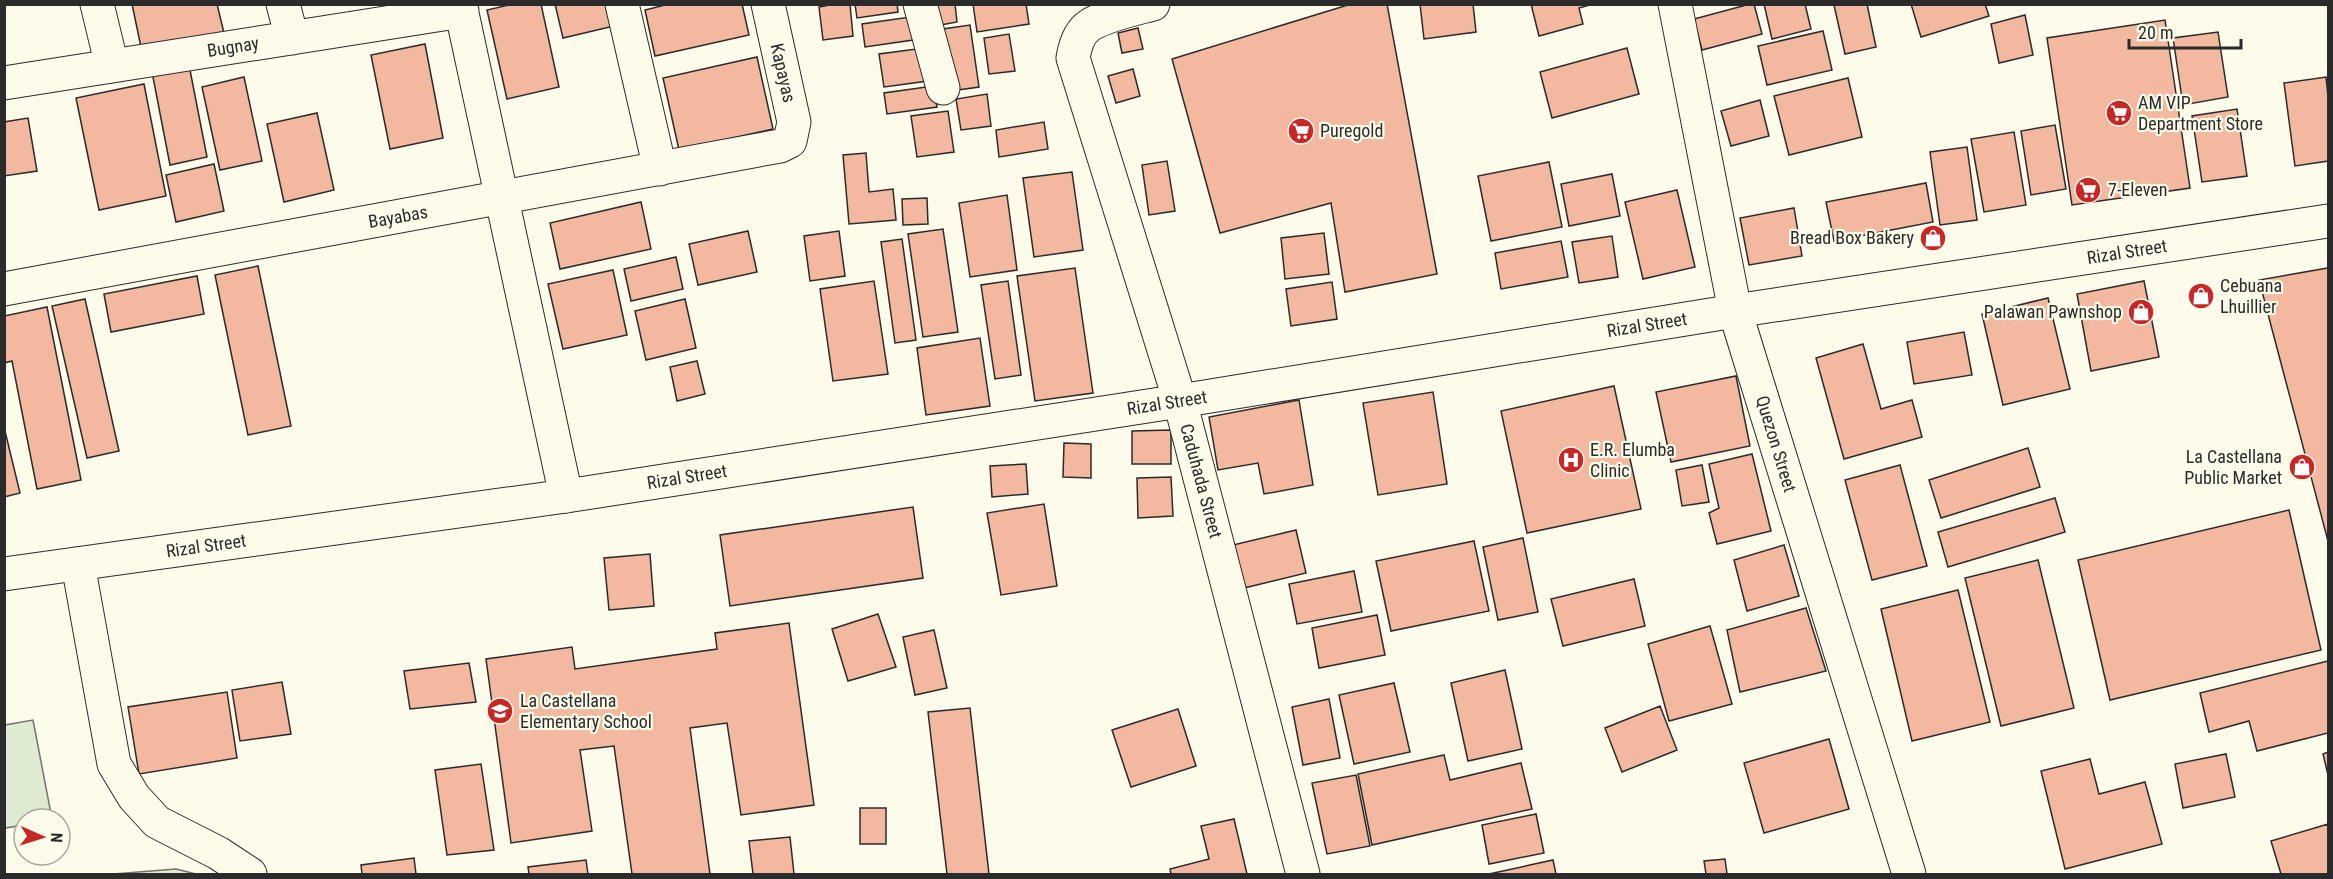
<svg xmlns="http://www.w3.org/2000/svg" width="2333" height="879" viewBox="0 0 2333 879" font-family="'Roboto Condensed',sans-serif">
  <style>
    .grass { fill: #deebd1; stroke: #74746e; stroke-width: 1.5 }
    .building { fill: #f2b8a0; stroke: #2b2b2b; stroke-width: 1.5 }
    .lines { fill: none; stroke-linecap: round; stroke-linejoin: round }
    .minor-casing { stroke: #2b2b2b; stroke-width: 35 }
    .major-casing { stroke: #2b2b2b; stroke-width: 35 }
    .minor { stroke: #fdfbea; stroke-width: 33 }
    .major { stroke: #fdfbea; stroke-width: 33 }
    .labels { text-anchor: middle; stroke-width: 4.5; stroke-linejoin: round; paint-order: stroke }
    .street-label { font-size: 18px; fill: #2b2b2b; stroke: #fdfbea }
    .poi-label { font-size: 18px; fill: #2b2b2b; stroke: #fdfbea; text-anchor: start }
  </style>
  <rect width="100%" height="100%" fill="#fdfbea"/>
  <path class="grass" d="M 33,720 L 52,819 L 24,819 L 24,825 L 5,828 L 5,725 Z
    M 176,869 L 196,874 L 113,874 Z"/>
  <path class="building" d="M 132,4 L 217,4 L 224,33 L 142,52 Z
    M 513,4 L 541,4 L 559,87 L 507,99 L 487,10 Z
    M 555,4 L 609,4 L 614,26 L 563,38 Z
    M 669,4 L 742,4 L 749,35 L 655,56 L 645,10 Z
    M 835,4 L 850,4 L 853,36 L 823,40 L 819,7 Z
    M 855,4 L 897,4 L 898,12 L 857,18 Z
    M 932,4 L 955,4 L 957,22 L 935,26 Z
    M 973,4 L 1026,4 L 1029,24 L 977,32 Z
    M 1351,4 L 1387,4 L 1437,274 L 1345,292 L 1331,203 L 1220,233 L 1172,59 Z
    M 1420,4 L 1473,4 L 1476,32 L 1424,39 Z
    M 1531,4 L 1590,4 L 1590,5 L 1579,8 L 1583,24 L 1539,36 Z
    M 1750,4 L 1754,4 L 1762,34 L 1702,50 L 1694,19 Z
    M 1764,4 L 1805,4 L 1811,29 L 1772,39 Z
    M 1867,4 L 1876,47 L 1845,54 L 1834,5 Z
    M 1911,4 L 1985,4 L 1989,16 L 1921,37 Z
    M 2025,15 L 2033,55 L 1999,63 L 1991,24 Z
    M 910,17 L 913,40 L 865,47 L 862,24 Z
    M 2165,20 L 2190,188 L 2072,205 L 2047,38 Z
    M 970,25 L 979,87 L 951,91 L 943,29 Z
    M 1138,28 L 1143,49 L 1122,53 L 1118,33 Z
    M 1823,31 L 1832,70 L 1767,85 L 1758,46 Z
    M 2218,32 L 2228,97 L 2183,105 L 2173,38 Z
    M 1009,34 L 1015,71 L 989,74 L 984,38 Z
    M 425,44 L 443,138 L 390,149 L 371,55 Z
    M 924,48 L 928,81 L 884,87 L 879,54 Z
    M 1627,48 L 1639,94 L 1552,118 L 1540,72 Z
    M 757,57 L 773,129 L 679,150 L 663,78 Z
    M 189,65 L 207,157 L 170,165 L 152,72 Z
    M 1133,69 L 1140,96 L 1116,103 L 1108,76 Z
    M 244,77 L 262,161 L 220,170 L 202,87 Z
    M 2326,77 L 2328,97 L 2328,161 L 2295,166 L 2284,83 Z
    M 1848,78 L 1862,137 L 1789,155 L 1774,96 Z
    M 144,84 L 166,196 L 99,210 L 76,98 Z
    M 933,86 L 937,107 L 887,114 L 884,93 Z
    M 987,94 L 991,126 L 961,130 L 956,99 Z
    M 1760,100 L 1769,136 L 1731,146 L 1721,111 Z
    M 2237,109 L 2247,176 L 2202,182 L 2192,116 Z
    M 948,111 L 954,152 L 917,157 L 911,116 Z
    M 317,113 L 334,190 L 284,202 L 267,124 Z
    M 28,118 L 37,171 L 4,176 L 4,122 Z
    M 1044,122 L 1048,149 L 999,157 L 996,130 Z
    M 2055,125 L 2066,189 L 2031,195 L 2021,131 Z
    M 2014,132 L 2026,205 L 1984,212 L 1971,139 Z
    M 1967,147 L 1977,220 L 1940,225 L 1930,152 Z
    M 866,153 L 869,192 L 893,189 L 896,220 L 849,224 L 843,155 Z
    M 1167,161 L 1175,211 L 1149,215 L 1142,165 Z
    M 1549,162 L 1562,227 L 1491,241 L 1478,176 Z
    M 214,164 L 224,211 L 176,222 L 166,175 Z
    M 1072,172 L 1083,250 L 1034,257 L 1023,178 Z
    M 1612,174 L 1620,216 L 1569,226 L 1561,184 Z
    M 1926,183 L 1933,222 L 1834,241 L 1826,202 Z
    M 1677,190 L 1695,267 L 1643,279 L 1625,202 Z
    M 1007,195 L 1017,270 L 970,277 L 959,203 Z
    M 927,198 L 928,224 L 903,225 L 902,199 Z
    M 641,202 L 651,249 L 560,269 L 550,223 Z
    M 1794,208 L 1802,256 L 1749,265 L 1740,218 Z
    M 943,229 L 958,332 L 923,337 L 908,234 Z
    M 748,231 L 757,272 L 698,285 L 689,244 Z
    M 839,231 L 845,276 L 810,281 L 804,236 Z
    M 1324,233 L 1329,274 L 1285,279 L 1281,238 Z
    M 1612,236 L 1618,277 L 1579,283 L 1572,242 Z
    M 902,239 L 916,340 L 895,343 L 881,242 Z
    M 1561,241 L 1568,277 L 1501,289 L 1495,253 Z
    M 676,257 L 683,289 L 631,301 L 624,269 Z
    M 258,266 L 291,426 L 248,435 L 215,275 Z
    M 1075,268 L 1093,393 L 1035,401 L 1017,276 Z
    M 2328,268 L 2328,541 L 2259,280 Z
    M 613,270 L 627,335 L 563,349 L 548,284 Z
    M 197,276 L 204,314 L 111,332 L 104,294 Z
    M 874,281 L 888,374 L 833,381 L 820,289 Z
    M 1008,281 L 1021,375 L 995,379 L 981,285 Z
    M 2144,281 L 2159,357 L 2091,371 L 2077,294 Z
    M 1332,282 L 1337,319 L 1291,326 L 1286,289 Z
    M 2048,298 L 2070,389 L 2003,405 L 1982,314 Z
    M 85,299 L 119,451 L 87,458 L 52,306 Z
    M 685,299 L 696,348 L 646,360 L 635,311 Z
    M 47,307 L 81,480 L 37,489 L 12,361 L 4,363 L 4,316 Z
    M 1964,332 L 1972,375 L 1914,384 L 1907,342 Z
    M 980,338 L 990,406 L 926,415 L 917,348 Z
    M 1863,344 L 1881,409 L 1912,400 L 1922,437 L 1844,459 L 1816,358 Z
    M 697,361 L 705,394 L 677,401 L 670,367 Z
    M 1736,376 L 1750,446 L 1671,462 L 1656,392 Z
    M 1614,386 L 1641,509 L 1527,533 L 1501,411 Z
    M 1433,392 L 1447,484 L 1378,495 L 1363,403 Z
    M 1299,400 L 1313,485 L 1264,494 L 1258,463 L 1218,470 L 1209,417 Z
    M 4,427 L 20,493 L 4,497 Z
    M 1171,430 L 1171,464 L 1132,464 L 1132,431 Z
    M 1064,443 L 1091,444 L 1091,478 L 1063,477 Z
    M 2028,448 L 2040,487 L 1941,518 L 1929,480 Z
    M 1752,454 L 1771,531 L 1717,544 L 1709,513 L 1719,508 L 1709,464 Z
    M 1026,464 L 1028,494 L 992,497 L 990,466 Z
    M 1702,465 L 1709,502 L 1682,506 L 1676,470 Z
    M 1900,465 L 1927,566 L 1872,580 L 1845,480 Z
    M 1171,477 L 1173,516 L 1138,518 L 1137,478 Z
    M 2055,498 L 2065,532 L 1948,567 L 1938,532 Z
    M 1044,504 L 1057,586 L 1001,595 L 987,513 Z
    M 913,507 L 923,578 L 730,606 L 720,535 Z
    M 2289,510 L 2321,650 L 2110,700 L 2078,560 Z
    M 1296,530 L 1306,573 L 1244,588 L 1233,545 Z
    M 1523,538 L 1538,612 L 1498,620 L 1483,547 Z
    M 1474,541 L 1489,611 L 1391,631 L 1376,561 Z
    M 1784,545 L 1799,596 L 1747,611 L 1734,560 Z
    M 650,554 L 654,606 L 609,610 L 604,558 Z
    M 2038,560 L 2074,708 L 2001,726 L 1965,578 Z
    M 1354,571 L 1362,612 L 1297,624 L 1289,584 Z
    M 1634,579 L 1645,626 L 1563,646 L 1551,599 Z
    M 1958,590 L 1990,722 L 1912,741 L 1881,609 Z
    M 1806,608 L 1826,671 L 1740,692 L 1727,630 Z
    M 878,614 L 896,667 L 848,681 L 832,629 Z
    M 1377,615 L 1385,655 L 1319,668 L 1312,628 Z
    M 789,623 L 814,805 L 741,815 L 727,723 L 690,728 L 710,874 L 632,874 L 614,746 L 580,750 L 592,831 L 511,843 L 486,659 L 572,647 L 575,669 L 717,649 L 715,633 Z
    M 1710,626 L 1732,704 L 1669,721 L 1648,644 Z
    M 934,630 L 947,688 L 915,695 L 903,637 Z
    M 2328,661 L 2328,733 L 2257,751 L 2249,721 L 2209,732 L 2200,693 Z
    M 469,663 L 476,702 L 410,709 L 404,671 Z
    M 1505,670 L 1522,749 L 1468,761 L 1451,683 Z
    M 282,682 L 291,734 L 240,741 L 232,690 Z
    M 1394,683 L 1410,752 L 1354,764 L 1339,695 Z
    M 227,692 L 237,758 L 139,774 L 128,707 Z
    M 1329,699 L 1340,758 L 1303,765 L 1292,707 Z
    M 1660,706 L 1677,750 L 1622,772 L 1605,728 Z
    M 970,708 L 989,874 L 947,874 L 928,712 Z
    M 1178,709 L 1196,766 L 1131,787 L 1112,730 Z
    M 1829,739 L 1849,809 L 1764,833 L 1744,763 Z
    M 2328,752 L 2328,775 L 2323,754 Z
    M 2226,754 L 2235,797 L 2183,808 L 2175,764 Z
    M 1444,755 L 1450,780 L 1521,763 L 1532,809 L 1372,845 L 1358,774 Z
    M 2090,759 L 2099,794 L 2145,782 L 2162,844 L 2065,869 L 2041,771 Z
    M 481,764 L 494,850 L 447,855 L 435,770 Z
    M 1356,775 L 1370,846 L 1327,854 L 1312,783 Z
    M 860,808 L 886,808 L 886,844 L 860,844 Z
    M 1536,814 L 1544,853 L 1489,864 L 1482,825 Z
    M 1234,819 L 1247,874 L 1171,874 L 1170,869 L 1209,859 L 1201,826 Z
    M 2328,824 L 2328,874 L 2281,874 L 2271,841 Z
    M 790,837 L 794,874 L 753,874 L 749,841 Z
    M 414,858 L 416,874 L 362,874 L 361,865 Z
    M 1725,859 L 1727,874 L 1706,874 L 1704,861 Z
    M 586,860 L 588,874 L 529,874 L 528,867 Z
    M 1553,860 L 1556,874 L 1489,874 Z"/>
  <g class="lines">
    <defs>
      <path id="minor" d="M 97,4 L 112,66
        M 283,4 L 292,38
        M 460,4 L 566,496
        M 622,4 L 660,169
        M 920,4 L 943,88
        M 1153,4 C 1134,9 1106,15 1090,25 C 1079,32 1075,46 1073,58 L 1180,401 L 1303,874
        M 1675,4 L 1735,311 L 1909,874
        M 4,83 L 462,11
        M 4,289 L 780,146 L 790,141 L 794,122 L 768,4
        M 78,564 L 114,764 L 134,797 L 157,822 L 218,853 L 250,874"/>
      <path id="major" d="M 4,574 L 566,496 L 1180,401 L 1735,311 L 2328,221"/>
    </defs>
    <use href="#minor" class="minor-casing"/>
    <use href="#major" class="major-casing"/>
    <use href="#minor" class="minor"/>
    <use href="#major" class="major"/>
  </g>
  <defs>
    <symbol id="supermarket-disc" viewBox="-11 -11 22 22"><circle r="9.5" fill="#c62828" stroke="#fdfbea"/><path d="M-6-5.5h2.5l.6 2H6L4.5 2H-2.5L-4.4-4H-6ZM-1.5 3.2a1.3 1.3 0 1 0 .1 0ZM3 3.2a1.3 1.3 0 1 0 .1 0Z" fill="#fff"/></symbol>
    <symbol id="shop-disc" viewBox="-11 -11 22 22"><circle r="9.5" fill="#c62828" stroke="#fdfbea"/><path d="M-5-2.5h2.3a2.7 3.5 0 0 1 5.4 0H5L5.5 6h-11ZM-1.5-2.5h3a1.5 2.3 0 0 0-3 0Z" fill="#fff"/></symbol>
    <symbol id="hospital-disc" viewBox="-11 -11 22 22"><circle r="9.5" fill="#c62828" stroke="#fdfbea"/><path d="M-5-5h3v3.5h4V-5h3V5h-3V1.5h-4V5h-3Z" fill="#fff"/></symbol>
    <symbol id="school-disc" viewBox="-11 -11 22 22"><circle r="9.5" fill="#c62828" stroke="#fdfbea"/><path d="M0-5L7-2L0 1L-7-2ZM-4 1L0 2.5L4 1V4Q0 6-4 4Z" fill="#fff"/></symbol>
  </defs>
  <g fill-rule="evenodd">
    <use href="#supermarket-disc" x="2104" y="98" width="30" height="30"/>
    <use href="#supermarket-disc" x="1286" y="116" width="30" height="30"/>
    <use href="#supermarket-disc" x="2073" y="175" width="30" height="30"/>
    <use href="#shop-disc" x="1918" y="223" width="30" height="30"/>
    <use href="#shop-disc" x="2186" y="281" width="30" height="30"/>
    <use href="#shop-disc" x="2126" y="297" width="30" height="30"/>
    <use href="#hospital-disc" x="1556" y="445" width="30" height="30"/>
    <use href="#shop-disc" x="2287" y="452" width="30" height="30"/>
    <use href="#school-disc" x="485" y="696" width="30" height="30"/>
  </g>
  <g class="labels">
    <g class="street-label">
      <text transform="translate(233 47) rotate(-9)" y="6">Bugnay</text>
      <text transform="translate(783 73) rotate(77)" y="6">Kapayas</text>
      <text transform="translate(398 217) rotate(-10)" y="6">Bayabas</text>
      <text transform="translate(2127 252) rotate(-9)" y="6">Rizal Street</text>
      <text transform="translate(1647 325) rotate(-9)" y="6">Rizal Street</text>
      <text transform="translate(1167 403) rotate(-9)" y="6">Rizal Street</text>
      <text transform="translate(1776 444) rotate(73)" y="6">Quezon Street</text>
      <text transform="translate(687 477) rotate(-9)" y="6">Rizal Street</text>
      <text transform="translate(1201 481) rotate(75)" y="6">Caduhada Street</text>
      <text transform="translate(206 546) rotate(-8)" y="6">Rizal Street</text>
    </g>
    <g class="poi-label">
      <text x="2138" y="109">AM VIP<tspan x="2138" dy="21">Department Store</tspan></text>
      <text x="1320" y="137">Puregold</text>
      <text x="2108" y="196">7-Eleven</text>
      <text x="1914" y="244" text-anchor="end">Bread Box Bakery</text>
      <text x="2220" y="292">Cebuana<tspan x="2220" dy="21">Lhuillier</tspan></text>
      <text x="2122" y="318" text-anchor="end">Palawan Pawnshop</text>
      <text x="1590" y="456">E.R. Elumba<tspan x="1590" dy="21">Clinic</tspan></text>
      <text x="2282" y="463" text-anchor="end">La Castellana<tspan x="2282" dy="21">Public Market</tspan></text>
      <text x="520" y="707">La Castellana<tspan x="520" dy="21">Elementary School</tspan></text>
    </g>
  </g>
  <rect width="2333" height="879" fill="none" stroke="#2b2b2b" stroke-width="12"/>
  <g transform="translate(42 837) rotate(93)"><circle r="28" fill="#fdfbea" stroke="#a9a89e" stroke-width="1.5"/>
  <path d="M0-4.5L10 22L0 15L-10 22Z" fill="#c62828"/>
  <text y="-9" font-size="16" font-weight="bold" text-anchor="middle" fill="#2b2b2b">N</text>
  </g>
  <path d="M2129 39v9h112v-9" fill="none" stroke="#2b2b2b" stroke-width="3"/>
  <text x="2138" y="39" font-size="18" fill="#2b2b2b" stroke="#fdfbea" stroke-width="4.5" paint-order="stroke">20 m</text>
</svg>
